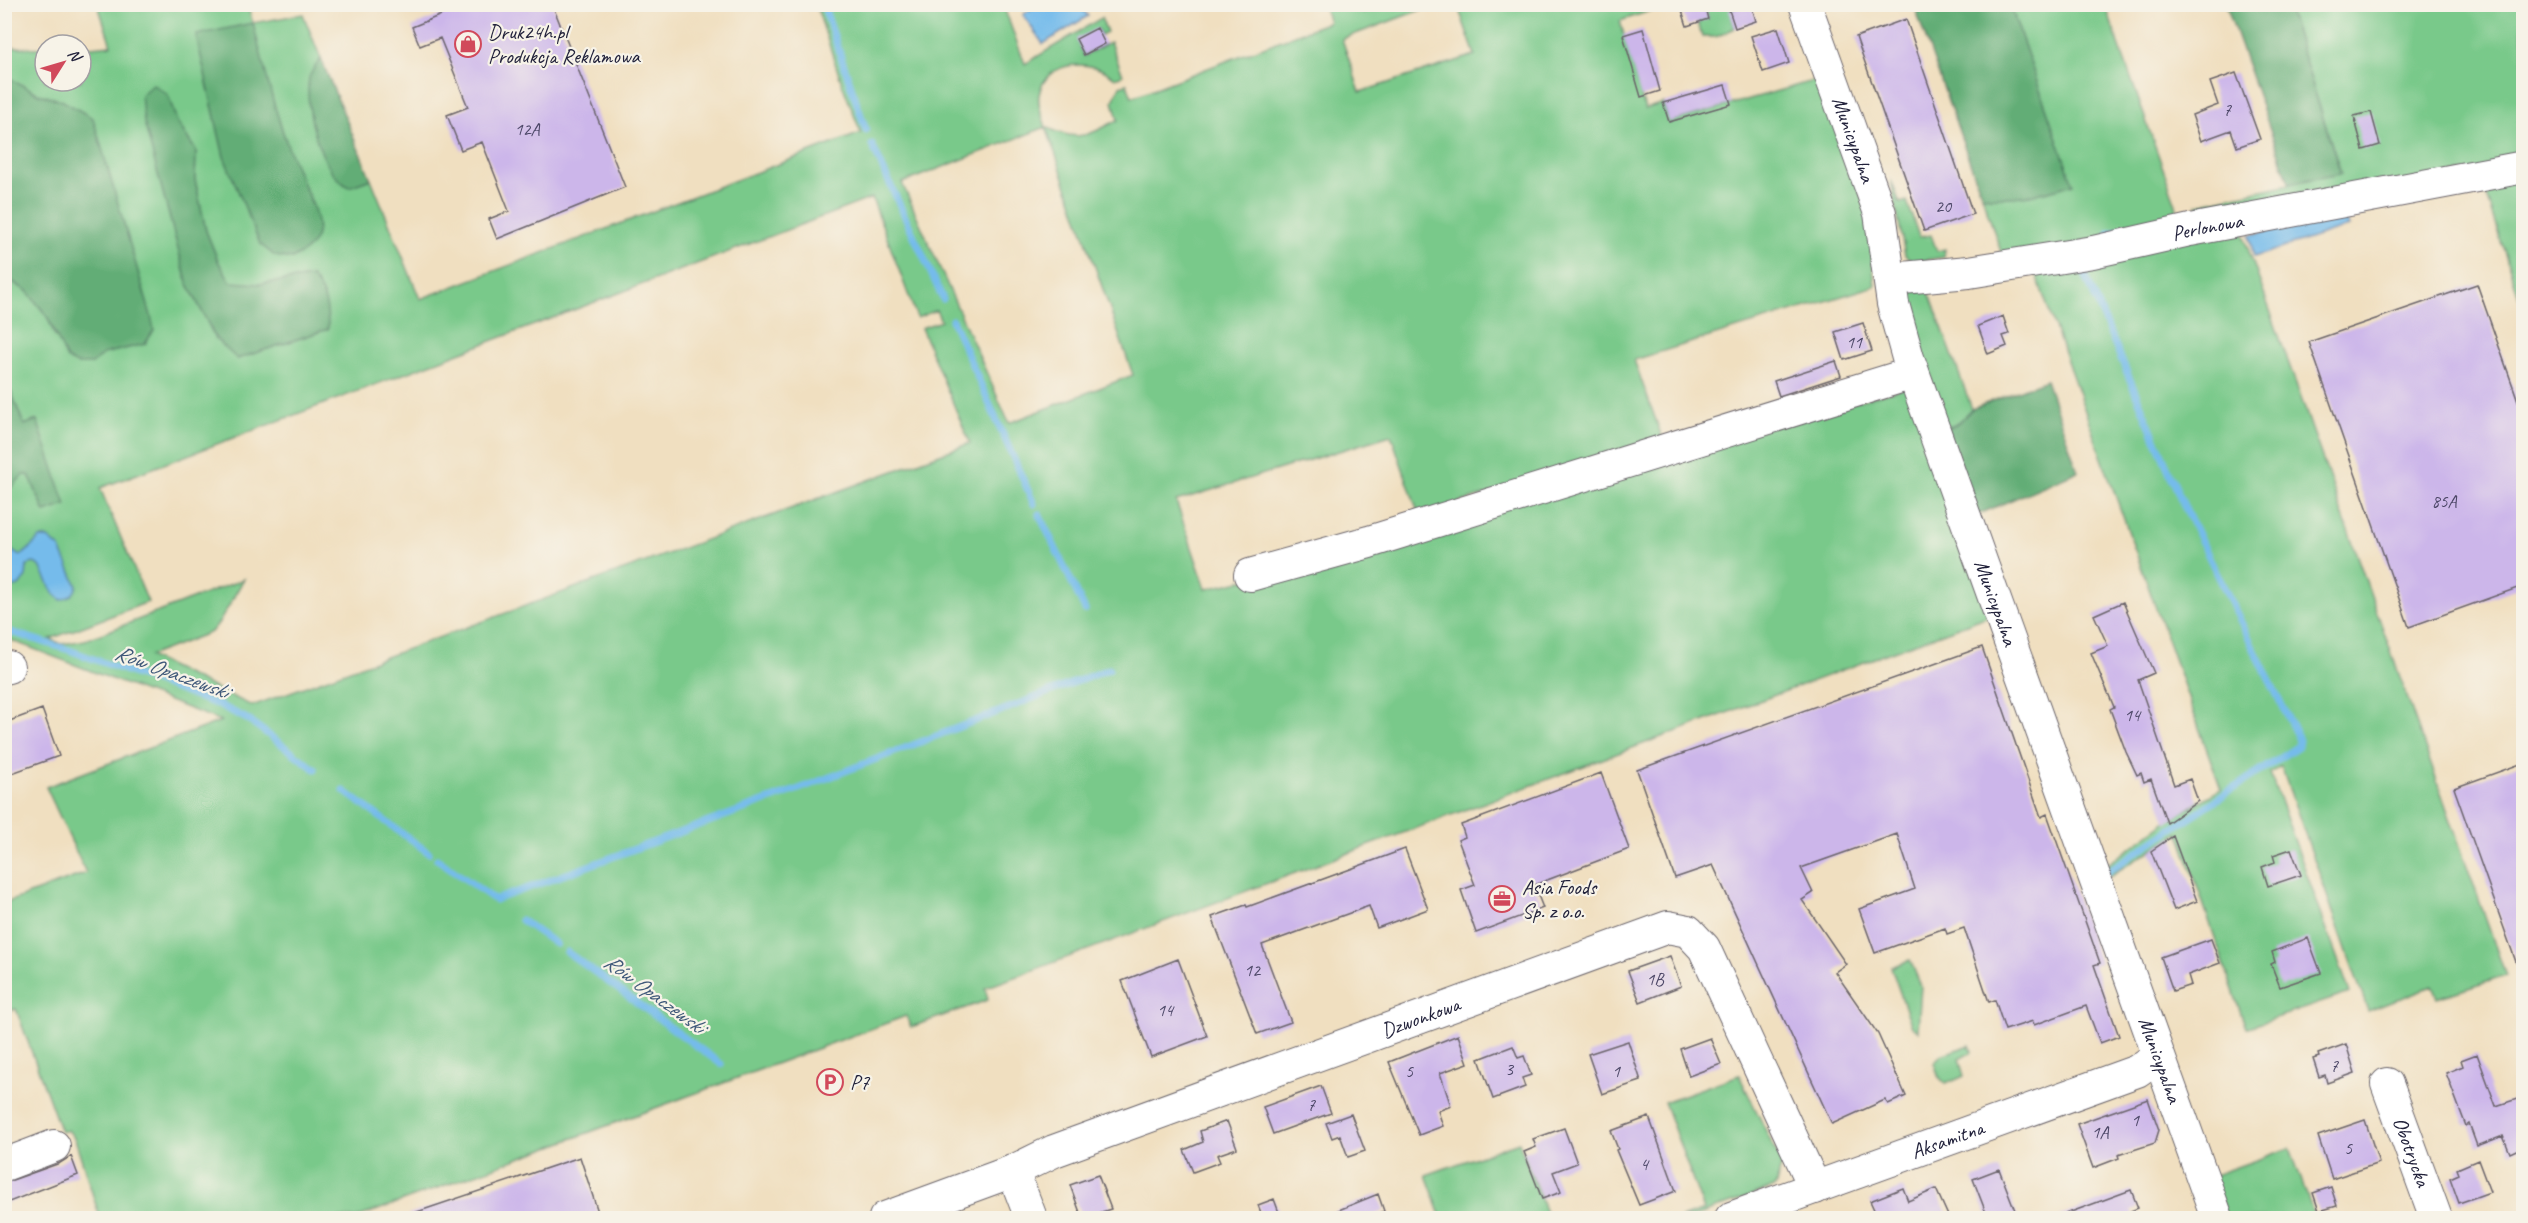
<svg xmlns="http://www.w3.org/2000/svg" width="2528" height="1223" viewBox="0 0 2528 1223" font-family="Caveat,sans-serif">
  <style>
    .green { fill: #79c98a; stroke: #4e7662; stroke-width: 1.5; fill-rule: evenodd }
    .forest { fill: #62ad76; stroke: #426858; stroke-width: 1.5 }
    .water { fill: #74bbeb; stroke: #4b6e93; stroke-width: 1.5 }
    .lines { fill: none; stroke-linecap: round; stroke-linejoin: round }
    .stream { stroke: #74bbeb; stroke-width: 7 }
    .building { fill: #ccb6ea }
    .minor-casing { stroke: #6a646a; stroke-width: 34 }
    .minor { stroke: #fff; stroke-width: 32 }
    .labels { text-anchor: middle; stroke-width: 4.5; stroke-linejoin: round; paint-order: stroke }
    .number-label { font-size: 18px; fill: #4c4767 }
    .poi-label { font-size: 21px; fill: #22223b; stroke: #f7f3e8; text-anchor: start }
    .street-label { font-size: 21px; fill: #22223b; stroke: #f7f3e8 }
    .water-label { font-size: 22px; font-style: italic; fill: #3f5879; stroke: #f7f3e8 }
  </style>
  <rect width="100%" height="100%" fill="#f7f3e8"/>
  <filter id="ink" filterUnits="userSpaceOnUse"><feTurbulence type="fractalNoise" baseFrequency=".0167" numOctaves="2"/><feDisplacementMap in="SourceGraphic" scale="12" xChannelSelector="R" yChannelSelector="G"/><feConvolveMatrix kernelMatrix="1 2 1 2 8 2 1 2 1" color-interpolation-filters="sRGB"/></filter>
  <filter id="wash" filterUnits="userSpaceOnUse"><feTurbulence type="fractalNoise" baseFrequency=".008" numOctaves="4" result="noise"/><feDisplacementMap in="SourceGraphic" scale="24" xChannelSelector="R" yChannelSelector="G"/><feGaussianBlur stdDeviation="1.35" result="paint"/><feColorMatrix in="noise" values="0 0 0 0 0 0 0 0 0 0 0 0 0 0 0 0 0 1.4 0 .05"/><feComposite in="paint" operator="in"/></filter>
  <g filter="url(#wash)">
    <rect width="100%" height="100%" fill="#f0dfc0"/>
    <path class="green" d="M 1457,4 L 1668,5 L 1620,21 L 1645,109 L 1663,103 L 1669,122 L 1820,79 L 1867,212 L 1875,286 L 1634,360 L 1663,440 L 1419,515 L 1391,435 L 1176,501 L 1206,589 L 1301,567 L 1909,386 L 1988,616 L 985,988 L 988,1000 L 911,1027 L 906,1016 L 356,1218 L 100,1218 L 75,1139 L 68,1130 L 61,1132 L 16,1009 L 5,1012 L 5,903 L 86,873 L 46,787 L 221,721 L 5,638 L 5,485 L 12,487 L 23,474 L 29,475 L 45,512 L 37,421 L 24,425 L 5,376 L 5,277 L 27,291 L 47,316 L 55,336 L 92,364 L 103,354 L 144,344 L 63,101 L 39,94 L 5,76 L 5,47 L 45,48 L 45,81 L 81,81 L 81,48 L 111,45 L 98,5 L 247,5 L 253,23 L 303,14 L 321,59 L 310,76 L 349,186 L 371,179 L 420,299 L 861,133 L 842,84 L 816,5 L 1003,5 L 1025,64 L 1101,18 L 1107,32 L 1101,35 L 1098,29 L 1077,39 L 1084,56 L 1110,42 L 1123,75 L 1115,78 C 1093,58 1045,59 1039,95 C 1037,106 1043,117 1046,127 C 1079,143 1088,135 1118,120 L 1113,101 L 1120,86 L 1127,84 L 1132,97 L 1329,22 L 1323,5 L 1357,5 L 1361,13 L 1385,5 L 1434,5 L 1342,39 L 1360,92 L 1475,55 ZM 196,35 L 270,93 L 292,160 L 313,205 L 317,232 ZM 168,95 L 177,122 L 196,151 L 195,180 L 206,231 L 219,263 L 231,283 L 260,284 L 312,277 L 328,329 L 238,359 L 216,339 L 187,282 L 157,170 ZM 1046,127 L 1133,375 L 1009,423 L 902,183 ZM 872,198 L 917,318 L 936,310 L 941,321 L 921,328 L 970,443 L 252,706 L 149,656 L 211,632 L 220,621 L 244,579 L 85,640 L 62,644 L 50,639 L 148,602 L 100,488 Z
      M 1704,5 L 1748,5 L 1730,10 L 1735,28 L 1716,37 L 1702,37 L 1698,22 L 1708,18 Z
      M 2010,5 L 2105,5 L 2176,205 L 2180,226 L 2004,261 L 1982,196 C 2015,200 2041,194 2072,183 Z
      M 2287,5 L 2523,5 L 2523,161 L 2202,223 L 2197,204 L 2341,173 Z
      M 2523,173 L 2523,309 L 2481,180 Z
      M 1891,180 L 1900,203 L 1907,201 L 1918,234 L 1920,237 L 1931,235 L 1937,251 L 1945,249 L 1944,257 L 1914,262 L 1905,255 Z
      M 2240,226 L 2506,976 L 2437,998 L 2432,986 L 2368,1011 L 2281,766 L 2270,773 L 2350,993 L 2246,1028 L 2179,833 L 2108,877 L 2104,867 L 2167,821 L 2221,789 L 2034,269 Z
      M 1928,289 L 1972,409 L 1957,424 L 1946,428 L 1903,292 Z
      M 1910,960 L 1921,986 L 1918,1031 L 1912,1027 L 1891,967 Z
      M 1970,1045 L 1972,1052 L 1959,1059 L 1964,1076 L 1946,1084 L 1939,1077 L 1934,1063 L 1941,1055 Z
      M 1739,1075 L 1782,1164 L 1775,1187 L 1691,1218 L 1681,1218 L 1704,1210 L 1664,1102 Z
      M 1519,1142 L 1548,1218 L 1442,1218 L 1426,1175 Z
      M 2290,1148 L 2315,1218 L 2227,1218 L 2211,1176 Z"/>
    <path class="forest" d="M 1914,5 L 2010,5 L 2073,184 C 2041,194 2015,200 1982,196 Z
      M 2226,5 L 2287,5 L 2341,174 L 2289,183 Z
      M 253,23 C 267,79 280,134 304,186 C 310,199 320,219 317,234 C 313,248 303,252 292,259 L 275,256 L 260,244 L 224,157 L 196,35 Z
      M 321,59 L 371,179 L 349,187 C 320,172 304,109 309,78 C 311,71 317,64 321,59 Z
      M 5,76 L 39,94 L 63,101 L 93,118 L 151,316 L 154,330 L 145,344 L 103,354 L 92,364 L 77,364 L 67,359 L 47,316 L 27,291 L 5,277 Z
      M 153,84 L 168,95 L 177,122 L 196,151 L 195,180 L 206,231 L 219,263 L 231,282 L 260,284 L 312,277 C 326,295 328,307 328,329 L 237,359 L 216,339 L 187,282 L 144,122 L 141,95 Z
      M 5,376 L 24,425 L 37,420 L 66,505 L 45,512 L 29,475 L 23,475 L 12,487 L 5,485 Z
      M 2046,380 L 2078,471 L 1977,515 L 1946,428 L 1957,424 L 1972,409 Z"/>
    <path class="water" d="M 1079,4 L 1088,16 L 1043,44 L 1023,15 L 1036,5 Z
      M 2345,215 L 2349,226 L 2254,257 L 2249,235 Z
      M 40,538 L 48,538 L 60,548 L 77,586 C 74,595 70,597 61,600 L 53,593 L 40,566 L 34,563 L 27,565 L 26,577 L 19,586 L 9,588 L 5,584 L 5,549 L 9,549 L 20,556 C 30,551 32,544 40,538 Z"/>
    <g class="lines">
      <path class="stream" d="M 823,4 L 866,130
        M 872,145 L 943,299
        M 2109,233 L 2145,225
        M 2081,265 L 2184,506 L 2299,740 L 2298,746 L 2108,871
        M 952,320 L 1034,504
        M 1039,514 L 1085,610
        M 4,630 L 69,650 L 221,706 L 247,719 L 315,769
        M 344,791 L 429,853
        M 437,859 L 495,900 L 799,789 L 1109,669
        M 521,920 L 556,944
        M 567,952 L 721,1064"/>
    </g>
    <g id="blocks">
      <path class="building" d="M 468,4 L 552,4 L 625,187 L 497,239 L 489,219 L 509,211 L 482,142 L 461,150 L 447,115 L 468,107 L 440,38 L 420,46 L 412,27 Z
        M 1680,4 L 1704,4 L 1708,19 L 1687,26 Z
        M 1751,4 L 1756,21 L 1735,28 L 1729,10 Z
        M 1906,19 L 1973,214 L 1924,231 L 1856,37 Z
        M 1097,28 L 1105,44 L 1084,55 L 1076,39 Z
        M 1778,28 L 1789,63 L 1763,72 L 1751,36 Z
        M 1643,29 L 1660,91 L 1641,97 L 1623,35 Z
        M 2236,73 L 2260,139 L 2237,147 L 2231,130 L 2201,141 L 2192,115 L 2218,105 L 2210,82 Z
        M 1725,85 L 1731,104 L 1669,122 L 1663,103 Z
        M 2371,112 L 2380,145 L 2363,150 L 2354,116 Z
        M 2477,284 L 2523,415 L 2523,586 L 2409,627 L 2309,342 Z
        M 2003,316 L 2009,334 L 2003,336 L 2007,346 L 1988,354 L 1978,326 Z
        M 1863,323 L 1872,351 L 1844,360 L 1835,332 Z
        M 1836,361 L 1841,376 L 1779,396 L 1774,381 Z
        M 2123,602 L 2154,673 L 2138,680 L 2174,785 L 2190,779 L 2198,801 L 2167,823 L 2151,779 L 2144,782 L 2141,773 L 2137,775 L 2126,752 L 2110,709 L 2114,707 L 2091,653 L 2108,646 L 2094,615 Z
        M 1982,647 L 2041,817 L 2047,814 L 2100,963 L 2094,965 L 2119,1036 L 2100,1043 L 2086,1006 L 2034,1025 L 2033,1021 L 2005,1030 L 1995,1000 L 1989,1002 L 1964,928 L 1947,934 L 1945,928 L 1875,953 L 1859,909 L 1915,889 L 1897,834 L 1801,868 L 1813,893 L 1802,900 L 1846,964 L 1835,972 L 1878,1034 L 1906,1096 L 1888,1104 L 1885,1100 L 1832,1124 L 1713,865 L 1675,878 L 1637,770 Z
        M 42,709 L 59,756 L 4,776 L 4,723 Z
        M 2523,763 L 2523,976 L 2521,976 L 2454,788 Z
        M 1601,773 L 1629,849 L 1534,885 L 1543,908 L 1476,933 L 1461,890 L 1475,885 L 1458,840 L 1465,837 L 1461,825 Z
        M 2173,836 L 2197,901 L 2174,910 L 2151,851 Z
        M 1405,849 L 1428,909 L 1377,928 L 1369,906 L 1262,945 L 1291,1022 L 1257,1034 L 1212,917 L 1246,905 L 1247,907 Z
        M 2291,849 L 2301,875 L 2268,886 L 2262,867 L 2275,862 L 2273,855 Z
        M 2308,938 L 2321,973 L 2280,987 L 2271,964 L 2275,962 L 2272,952 Z
        M 2211,939 L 2220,963 L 2188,975 L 2191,985 L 2173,991 L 2161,957 Z
        M 1670,956 L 1681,986 L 1640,1002 L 1628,971 Z
        M 1178,959 L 1207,1036 L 1151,1057 L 1122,981 Z
        M 1458,1035 L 1468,1063 L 1440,1073 L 1451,1106 L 1438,1111 L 1443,1126 L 1419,1135 L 1389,1062 Z
        M 1710,1038 L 1721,1064 L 1689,1076 L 1680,1049 Z
        M 1628,1041 L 1641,1081 L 1602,1094 L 1588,1054 Z
        M 2346,1044 L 2355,1073 L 2327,1083 L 2325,1075 L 2319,1077 L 2313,1059 L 2319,1057 L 2318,1054 Z
        M 1513,1046 L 1518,1058 L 1524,1056 L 1531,1075 L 1522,1078 L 1525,1087 L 1493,1099 L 1479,1059 Z
        M 2477,1054 L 2496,1106 L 2523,1097 L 2523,1147 L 2510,1153 L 2503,1136 L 2477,1146 L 2469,1124 L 2466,1126 L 2446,1073 L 2463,1066 L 2461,1060 Z
        M 1321,1086 L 1331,1113 L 1273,1134 L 1263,1107 Z
        M 2148,1099 L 2159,1130 L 2155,1143 L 2118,1155 L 2119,1158 L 2093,1168 L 2077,1124 Z
        M 1351,1114 L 1365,1151 L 1348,1157 L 1340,1135 L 1332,1138 L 1326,1123 Z
        M 1649,1117 L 1676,1191 L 1639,1205 L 1616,1150 L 1618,1149 L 1611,1131 Z
        M 2365,1120 L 2379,1163 L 2332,1179 L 2318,1136 Z
        M 1227,1121 L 1237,1148 L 1217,1155 L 1220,1162 L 1193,1172 L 1184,1150 L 1203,1142 L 1200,1131 Z
        M 1564,1128 L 1577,1163 L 1553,1172 L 1561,1192 L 1542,1199 L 1524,1152 L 1536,1147 L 1533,1139 Z
        M 71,1156 L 78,1175 L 4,1204 L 4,1183 L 60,1163 Z
        M 580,1157 L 600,1218 L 409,1218 L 408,1215 Z
        M 2478,1160 L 2490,1192 L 2459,1203 L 2450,1178 L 2459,1174 L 2457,1169 Z
        M 1999,1169 L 2018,1218 L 1988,1218 L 1973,1179 Z
        M 1098,1175 L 1111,1209 L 1082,1218 L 1070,1185 Z
        M 2331,1187 L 2337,1206 L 2319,1211 L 2313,1193 Z
        M 1903,1188 L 1908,1201 L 1936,1189 L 1949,1218 L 1866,1218 L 1876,1214 L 1870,1201 Z
        M 2131,1190 L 2138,1208 L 2131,1211 L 2134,1218 L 2061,1218 L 2060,1216 Z
        M 1378,1194 L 1384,1211 L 1365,1218 L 1319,1218 Z
        M 1274,1199 L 1281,1218 L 1263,1218 L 1258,1205 Z"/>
    </g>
  </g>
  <g filter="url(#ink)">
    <use href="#blocks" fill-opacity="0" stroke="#6a646a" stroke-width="1.5"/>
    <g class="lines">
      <defs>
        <g id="minor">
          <path id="s1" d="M 1805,4 L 1880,213 L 1893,304 L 1908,358 L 2217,1218"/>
          <path id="s2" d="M 1891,279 L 1969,272 L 2093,252 L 2190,230 L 2524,167"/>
          <path d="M 1250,575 L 1369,542 L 1913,373"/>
          <path d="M 4,668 L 8,667"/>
          <path id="s3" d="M 2387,1084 L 2436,1218"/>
          <path d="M 4,1165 L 54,1146"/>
          <path d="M 1013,1171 L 1031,1218"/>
          <path id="s4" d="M 885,1218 L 1013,1171 L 1054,1151 L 1668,927 L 1688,931 L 1704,948 L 1815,1188"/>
          <path id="s5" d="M 1731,1218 L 2137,1071 L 2150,1062 L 2156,1052"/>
        </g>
      </defs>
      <use href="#minor" class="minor-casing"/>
      <use href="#minor" class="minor"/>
    </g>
  </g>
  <defs>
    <symbol id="shop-ring" viewBox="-11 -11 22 22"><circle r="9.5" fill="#f7f3e8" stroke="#d1495b" stroke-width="1.5"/><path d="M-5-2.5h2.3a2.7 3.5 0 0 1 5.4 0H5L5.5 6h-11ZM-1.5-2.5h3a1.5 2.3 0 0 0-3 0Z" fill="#d1495b"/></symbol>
    <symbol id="office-ring" viewBox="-11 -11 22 22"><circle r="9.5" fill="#f7f3e8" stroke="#d1495b" stroke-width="1.5"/><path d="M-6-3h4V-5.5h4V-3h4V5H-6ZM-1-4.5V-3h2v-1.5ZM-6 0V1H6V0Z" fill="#d1495b"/></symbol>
    <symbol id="parking-ring" viewBox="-11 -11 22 22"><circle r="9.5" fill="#f7f3e8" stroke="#d1495b" stroke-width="1.5"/><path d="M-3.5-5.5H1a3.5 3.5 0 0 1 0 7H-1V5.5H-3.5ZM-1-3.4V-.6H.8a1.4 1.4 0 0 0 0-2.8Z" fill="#d1495b"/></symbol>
  </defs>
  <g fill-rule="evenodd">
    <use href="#shop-ring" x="453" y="29" width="30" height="30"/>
    <use href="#office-ring" x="1487" y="884" width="30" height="30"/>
    <use href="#parking-ring" x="815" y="1067" width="30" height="30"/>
  </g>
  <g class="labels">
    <g class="number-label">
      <text x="2227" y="116">7</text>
      <text x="527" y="135">12A</text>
      <text x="1943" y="212">20</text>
      <text x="1854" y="348">11</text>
      <text x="2444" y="507">85A</text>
      <text x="2132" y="721">14</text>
      <text x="1252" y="976">12</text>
      <text x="1655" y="985">1B</text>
      <text x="1165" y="1016">14</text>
      <text x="2334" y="1072">7</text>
      <text x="1509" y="1075">3</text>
      <text x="1409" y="1077">5</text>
      <text x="1616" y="1077">1</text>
      <text x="1311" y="1111">7</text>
      <text x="2135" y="1126">1</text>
      <text x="2100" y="1138">1A</text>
      <text x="2348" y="1154">5</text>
      <text x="1644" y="1170">4</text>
    </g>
    <g class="poi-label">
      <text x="488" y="39">Druk24h.pl<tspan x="488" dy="24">Produkcja Reklamowa</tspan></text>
      <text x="1522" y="894">Asia Foods<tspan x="1522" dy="24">Sp. z o.o.</tspan></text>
      <text x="850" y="1089">P7</text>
    </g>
    <g class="street-label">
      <text dy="7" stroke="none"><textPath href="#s1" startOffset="144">Municypalna</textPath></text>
      <text dy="7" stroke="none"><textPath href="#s2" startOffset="321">Perlonowa</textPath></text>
      <text dy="7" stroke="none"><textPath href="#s1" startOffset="630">Municypalna</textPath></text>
      <text dy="7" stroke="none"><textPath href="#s4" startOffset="572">Dzwonkowa</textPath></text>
      <text dy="7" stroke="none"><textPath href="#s1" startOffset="1116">Municypalna</textPath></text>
      <text dy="7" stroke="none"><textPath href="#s5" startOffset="230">Aksamitna</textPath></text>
      <text dy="7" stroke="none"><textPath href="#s3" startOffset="72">Obotrycka</textPath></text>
    </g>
    <g class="water-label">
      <text transform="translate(172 671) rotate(20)" y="8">Rów Opaczewski</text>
      <text transform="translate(655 993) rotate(36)" y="8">Rów Opaczewski</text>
    </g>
  </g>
  <rect width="2528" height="1223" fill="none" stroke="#f7f3e8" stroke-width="24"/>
  <g transform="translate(63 63) rotate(53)"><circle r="28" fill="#f7f3e8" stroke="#a29fa3" stroke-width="1.5"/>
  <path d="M0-4.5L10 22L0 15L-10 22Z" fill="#d1495b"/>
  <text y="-9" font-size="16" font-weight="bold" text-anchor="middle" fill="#22223b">N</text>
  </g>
</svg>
